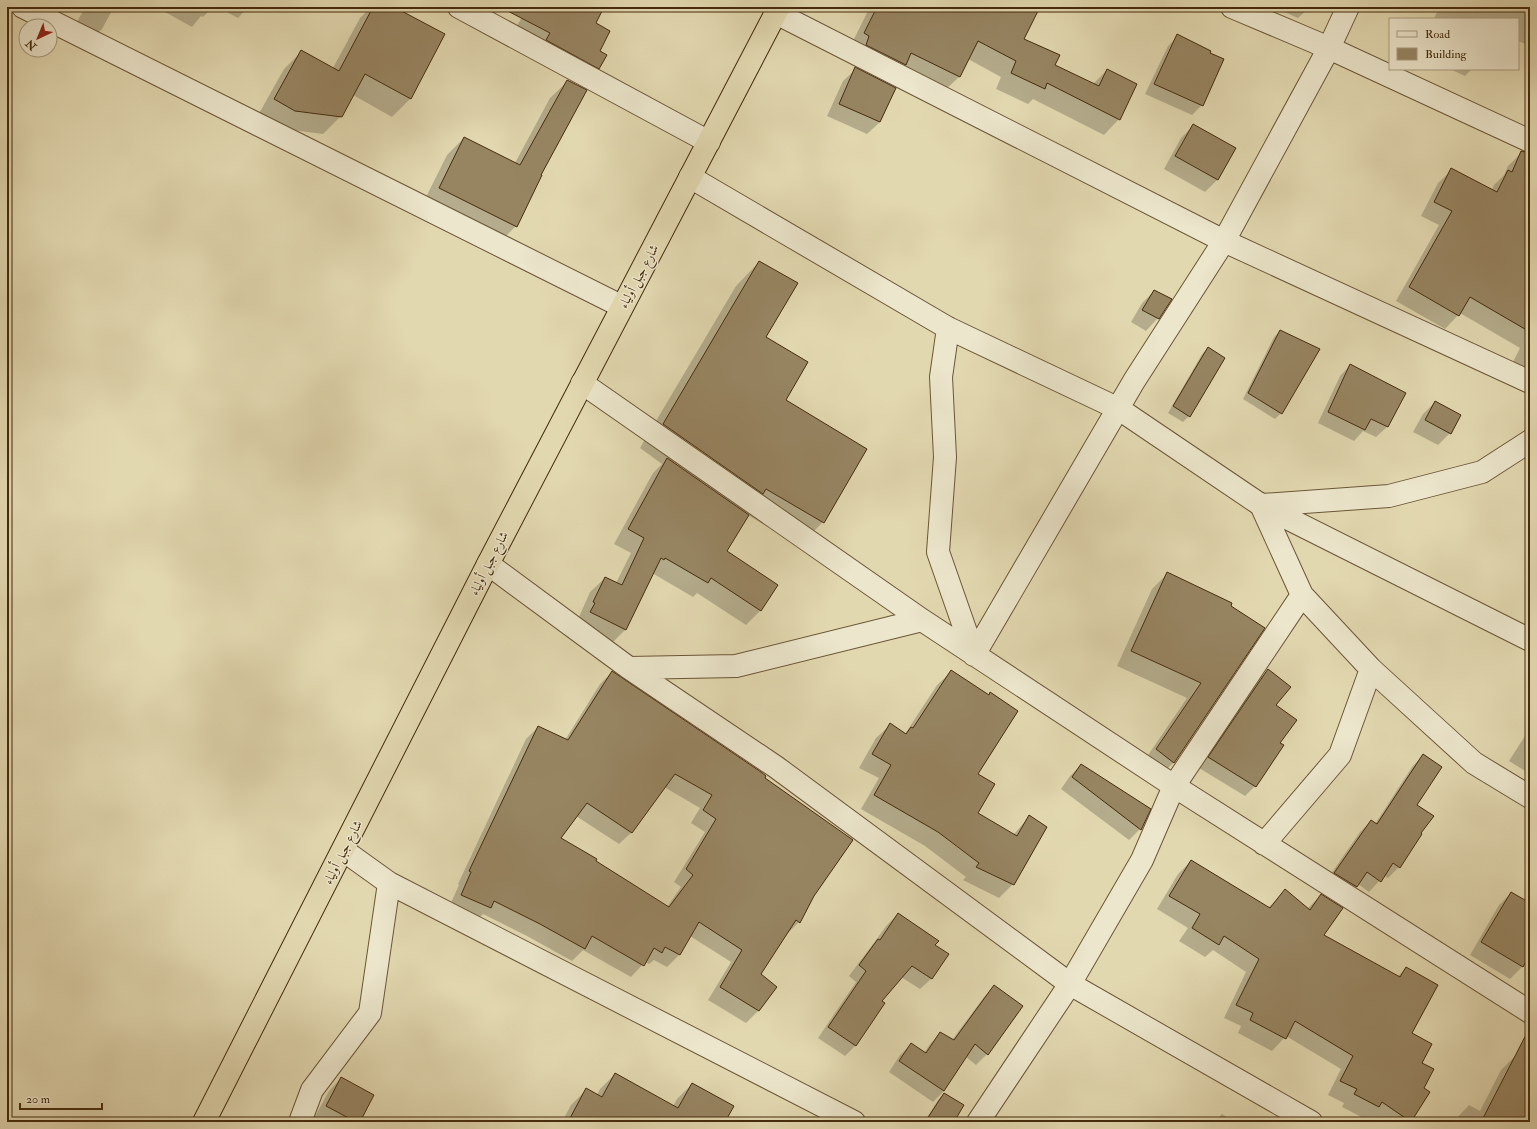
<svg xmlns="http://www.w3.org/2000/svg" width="1537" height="1129" viewBox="0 0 1537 1129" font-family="'IM FELL Double Pica',Amiri,serif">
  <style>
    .shadow { fill: #0003; fill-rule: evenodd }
    .building { fill: #978562; stroke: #452b0d; fill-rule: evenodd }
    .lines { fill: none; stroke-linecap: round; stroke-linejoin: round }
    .street-casing { stroke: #6c5636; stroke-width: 24 }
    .highway-casing { stroke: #452b0d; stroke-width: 24 }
    .street { stroke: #ece6cc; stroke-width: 22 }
    .highway { stroke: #e2d8b0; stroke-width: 22 }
    .labels { text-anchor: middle; stroke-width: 3; stroke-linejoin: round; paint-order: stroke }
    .street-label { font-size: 13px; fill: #452b0d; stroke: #ece6cc }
  </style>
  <rect width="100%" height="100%" fill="#e2d8b0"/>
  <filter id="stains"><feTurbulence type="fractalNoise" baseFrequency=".005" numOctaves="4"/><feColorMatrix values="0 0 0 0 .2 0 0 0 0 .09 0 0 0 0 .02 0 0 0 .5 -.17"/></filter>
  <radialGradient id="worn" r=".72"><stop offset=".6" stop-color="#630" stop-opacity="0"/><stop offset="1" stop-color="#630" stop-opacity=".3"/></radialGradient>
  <path class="shadow" d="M 85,7 L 114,7 L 102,29 L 93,38 L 74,28 Z
    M 156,7 L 213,7 L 203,17 L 201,16 L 192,27 Z
    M 217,7 L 248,7 L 238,18 Z
    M 371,7 L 392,7 L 444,35 L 410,99 L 392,117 L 353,95 L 341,116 L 323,134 L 277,128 L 257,117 L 284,69 L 302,51 L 333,68 L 360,18 Z
    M 527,7 L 603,7 L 594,24 L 598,51 L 599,68 L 588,78 L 515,30 Z
    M 870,7 L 1039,7 L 1023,40 L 1054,66 L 1093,84 L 1107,70 L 1119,119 L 1104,135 L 1033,99 L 1028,104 L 996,89 L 1001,77 L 968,59 L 959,77 L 943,92 L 849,49 Z
    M 1273,7 L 1310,7 L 1298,18 Z
    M 1439,7 L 1530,7 L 1530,46 L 1518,41 L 1518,19 L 1434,19 Z
    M 1178,36 L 1202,105 L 1192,115 L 1145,94 L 1168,46 Z
    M 856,69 L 894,88 L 880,122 L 867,134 L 827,116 L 843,81 Z
    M 1450,69 L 1472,69 L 1465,76 Z
    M 568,81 L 539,175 L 516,226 L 499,243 L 422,205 L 447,155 L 464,138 L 515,163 L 550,98 Z
    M 1193,126 L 1235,149 L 1217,180 L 1205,192 L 1164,169 L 1181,138 Z
    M 1522,152 L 1530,155 L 1530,373 L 1512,364 L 1520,348 L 1460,313 L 1445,329 L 1396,301 L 1439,225 L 1421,216 L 1438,183 L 1452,170 L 1492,190 L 1494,185 L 1504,175 L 1508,166 Z
    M 759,262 L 765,337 L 823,522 L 799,546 L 748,515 L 726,551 L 777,585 L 760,611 L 746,625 L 697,593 L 693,597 L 652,573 L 626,629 L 611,644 L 576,627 L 581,617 L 579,617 L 590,592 L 605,578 L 616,583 L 631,553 L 614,544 L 653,473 L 662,464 L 640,448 L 736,286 Z
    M 1154,291 L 1158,318 L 1146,331 L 1131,322 L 1142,303 Z
    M 1280,331 L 1281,413 L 1275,419 L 1243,399 L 1274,337 Z
    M 1208,348 L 1189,416 L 1183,422 L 1168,413 L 1202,354 Z
    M 1350,365 L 1404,393 L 1387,427 L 1376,437 L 1363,431 L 1354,441 L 1318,423 L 1340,376 Z
    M 1435,402 L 1450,433 L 1438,445 L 1413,432 L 1423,414 Z
    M 1167,574 L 1231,603 L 1174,762 L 1159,777 L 1142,764 L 1187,698 L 1117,666 L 1152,589 Z
    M 1268,670 L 1274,705 L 1278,743 L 1255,786 L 1245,796 L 1199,768 L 1258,680 Z
    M 612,672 L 763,778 L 813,896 L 799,922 L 787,934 L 760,974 L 775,987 L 758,1011 L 746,1023 L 708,1000 L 731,962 L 690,936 L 679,955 L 667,967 L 654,960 L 649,964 L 645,962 L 631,977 L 583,950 L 572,961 L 527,936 L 483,914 L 478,919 L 449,907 L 459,885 L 458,884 L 526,739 L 538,727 L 565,740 L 600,684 ZM 664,787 L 700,808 L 691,823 L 705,832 L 674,882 L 681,887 L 667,907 L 560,839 L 576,816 L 619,844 L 632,832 Z
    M 951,672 L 976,774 L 977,813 L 1013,835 L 1029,817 L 1045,828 L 1013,884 L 999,898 L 963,880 L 966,877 L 925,846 L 861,809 L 879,778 L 859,768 L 876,738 L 890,725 L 905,734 L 937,685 Z
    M 1530,728 L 1530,774 L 1509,761 Z
    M 1423,755 L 1416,805 L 1420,834 L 1399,867 L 1388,878 L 1384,876 L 1369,892 L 1358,884 L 1345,898 L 1324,884 L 1360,832 L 1371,821 L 1375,824 L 1412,767 Z
    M 1081,765 L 1140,829 L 1129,840 L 1061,789 L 1070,776 Z
    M 1191,861 L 1268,908 L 1285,891 L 1308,908 L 1321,895 L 1323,936 L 1397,977 L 1406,968 L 1411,1033 L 1420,1063 L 1423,1088 L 1429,1093 L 1410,1122 L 1371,1122 L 1342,1107 L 1344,1103 L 1328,1095 L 1341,1069 L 1286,1036 L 1272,1051 L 1238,1033 L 1241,1026 L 1224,1018 L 1246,972 L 1213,950 L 1205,957 L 1179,941 L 1188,928 L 1157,909 L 1178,874 Z
    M 1511,893 L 1530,904 L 1530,958 L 1528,957 L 1522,967 L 1510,979 L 1470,955 L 1499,905 Z
    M 898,914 L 934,945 L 948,954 L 931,979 L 920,989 L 901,977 L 880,1001 L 855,1046 L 845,1056 L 818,1038 L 856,982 L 849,976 L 887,925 Z
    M 994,986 L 987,1054 L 976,1065 L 966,1057 L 944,1091 L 933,1102 L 889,1072 L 900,1055 L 911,1044 L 924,1053 L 930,1044 L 941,1033 L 952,1040 L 984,997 Z
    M 1516,1055 L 1530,1062 L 1530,1122 L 1453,1122 L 1469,1105 L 1480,1111 L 1501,1070 Z
    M 615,1074 L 673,1106 L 677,1099 L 692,1084 L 724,1122 L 562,1122 L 571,1105 L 586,1090 L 597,1095 L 600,1089 Z
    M 341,1078 L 359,1122 L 322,1122 L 314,1118 L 329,1091 Z
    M 944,1094 L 952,1122 L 924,1122 L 938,1100 Z
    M 1222,1114 L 1234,1122 L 1214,1122 Z"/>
  <path class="building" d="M 373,7 L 394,7 L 445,34 L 411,99 L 365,74 L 342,117 L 295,111 L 274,99 L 301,50 L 339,71 Z
    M 500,7 L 604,7 L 596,23 L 610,31 L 600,51 L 607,55 L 599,69 L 546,40 L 550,33 Z
    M 877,7 L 1040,7 L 1024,39 L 1060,55 L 1055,65 L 1099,86 L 1107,69 L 1137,84 L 1120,120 L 1047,83 L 1045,89 L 1011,73 L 1016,61 L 978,41 L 960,77 L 911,53 L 906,65 L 866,45 L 869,36 L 864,33 Z
    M 1177,34 L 1211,51 L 1210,53 L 1224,59 L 1203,106 L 1154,84 Z
    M 855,67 L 896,88 L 880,122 L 839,104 Z
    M 567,80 L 587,90 L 541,175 L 542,175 L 517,227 L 439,188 L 464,137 L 520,165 Z
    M 1193,124 L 1236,148 L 1218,180 L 1175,156 Z
    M 1521,151 L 1530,153 L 1530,332 L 1470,297 L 1459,316 L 1409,287 L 1452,211 L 1434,202 L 1451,168 L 1497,192 L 1508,170 L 1512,172 Z
    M 759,261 L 798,283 L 766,337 L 808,362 L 786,400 L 867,449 L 824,523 L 766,489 L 763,494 L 663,424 Z
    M 1154,290 L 1172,299 L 1159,319 L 1142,310 Z
    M 1280,330 L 1320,349 L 1282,414 L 1248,393 Z
    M 1208,347 L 1225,358 L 1190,417 L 1173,406 Z
    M 1350,364 L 1406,393 L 1388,427 L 1371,419 L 1365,430 L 1328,412 Z
    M 1435,401 L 1461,415 L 1451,434 L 1425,420 Z
    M 667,458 L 749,515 L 727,551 L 778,585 L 761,611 L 711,578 L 708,583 L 665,558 L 664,560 L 661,558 L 626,630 L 590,612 L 595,603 L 593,602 L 605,577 L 622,585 L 644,538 L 628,529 Z
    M 1167,572 L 1232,603 L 1231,606 L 1265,628 L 1174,763 L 1156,749 L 1201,683 L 1131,651 Z
    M 1268,669 L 1291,687 L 1276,705 L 1297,720 L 1280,743 L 1284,745 L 1256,787 L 1208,757 Z
    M 951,670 L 989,695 L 990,692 L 1018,711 L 978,774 L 995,784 L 978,813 L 1017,836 L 1029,815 L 1047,827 L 1014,885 L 976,867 L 979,863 L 938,832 L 874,795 L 891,765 L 872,754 L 890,723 L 906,734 L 911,727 L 913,728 Z
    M 612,671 L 761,772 L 766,776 L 765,778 L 853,840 L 814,896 L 800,923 L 796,920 L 761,974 L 777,987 L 759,1011 L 720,987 L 742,950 L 699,922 L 680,955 L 665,947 L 662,953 L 654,948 L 644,966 L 592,936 L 585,949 L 540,924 L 494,901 L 491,908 L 461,895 L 471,872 L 469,871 L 538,726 L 568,740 ZM 675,774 L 712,795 L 703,810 L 716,819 L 686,869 L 693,875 L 669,907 L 596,861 L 597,859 L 561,838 L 587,803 L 632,833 Z
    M 1423,754 L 1442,767 L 1417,805 L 1434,816 L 1421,833 L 1422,834 L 1400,868 L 1393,863 L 1381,882 L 1367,872 L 1357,887 L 1334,873 L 1371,820 L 1377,824 Z
    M 1081,764 L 1151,809 L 1141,830 L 1072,777 Z
    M 1191,860 L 1270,908 L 1285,889 L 1310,910 L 1321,894 L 1343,908 L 1324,935 L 1400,977 L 1406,967 L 1438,985 L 1412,1033 L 1432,1044 L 1422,1063 L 1434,1069 L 1424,1088 L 1430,1092 L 1411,1122 L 1382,1102 L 1379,1107 L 1354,1094 L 1357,1089 L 1340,1081 L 1353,1056 L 1295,1021 L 1286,1039 L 1250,1020 L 1253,1013 L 1236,1005 L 1259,959 L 1224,936 L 1219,945 L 1192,928 L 1200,914 L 1169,896 Z
    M 1511,892 L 1530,903 L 1530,955 L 1523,967 L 1481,942 Z
    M 898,913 L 939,941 L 935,945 L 949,954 L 932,979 L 912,966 L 882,1001 L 885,1003 L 856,1046 L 828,1027 L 866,971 L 859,965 L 878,939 L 880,940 Z
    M 994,985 L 1023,1006 L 988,1055 L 975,1044 L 944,1091 L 899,1061 L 911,1043 L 926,1053 L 940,1032 L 954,1040 Z
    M 1530,1027 L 1530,1122 L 1481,1122 Z
    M 615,1073 L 678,1108 L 692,1083 L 734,1106 L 725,1122 L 568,1122 L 586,1088 L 602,1097 Z
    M 341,1077 L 374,1095 L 360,1122 L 356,1122 L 326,1106 Z
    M 944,1093 L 964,1105 L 954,1122 L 925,1122 Z"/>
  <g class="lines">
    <defs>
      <path id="street" d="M 23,7 L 621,306
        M 459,7 L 709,142
        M 1232,7 L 1329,48 L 1530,141
        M 776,13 L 1224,241 L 1530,382
        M 690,177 L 948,328 L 1119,409 L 1261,505 L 1302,595 L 1371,669 L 1474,763 L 1530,797
        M 948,328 L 941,377 L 945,457 L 938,552 L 974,655
        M 582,383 L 922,620 L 1174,786 L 1530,1012
        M 1261,505 L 1530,640
        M 1262,505 L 1389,496 L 1482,472 L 1530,441
        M 488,564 L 629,668 L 776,767 L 1070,984 L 1311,1122
        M 974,655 L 1134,381 L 1224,241 L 1329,48 L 1348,7
        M 629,668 L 736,666 L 922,620
        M 1264,844 L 1340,755 L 1371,669
        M 343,850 L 389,883 L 854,1122
        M 300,1122 L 312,1090 L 370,1013 L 389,883
        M 978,1122 L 1070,984 L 1142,860 L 1174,786 L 1302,595"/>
      <path id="highway" d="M 204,1122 L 488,564 L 779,7"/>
    </defs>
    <use href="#street" class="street-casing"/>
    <use href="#highway" class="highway-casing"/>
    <use href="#street" class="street"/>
    <use href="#highway" class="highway"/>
  </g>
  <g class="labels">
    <g class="street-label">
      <text transform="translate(638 276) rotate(-62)" y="5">شارع جبل أولياء</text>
      <text transform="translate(488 563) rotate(-63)" y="5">شارع جبل أولياء</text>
      <text transform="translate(342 852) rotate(-63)" y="5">شارع جبل أولياء</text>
    </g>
  </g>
  <rect width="1537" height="1129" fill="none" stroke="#e2d8b0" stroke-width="24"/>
  <rect x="8" y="8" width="1521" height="1113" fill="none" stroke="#452b0d" stroke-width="2"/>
  <rect x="12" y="12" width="1513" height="1105" fill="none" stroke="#452b0d"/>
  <rect x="1389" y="18" width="130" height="52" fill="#ece6cc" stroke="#a99b80"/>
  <rect x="1397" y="31" width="20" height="6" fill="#ece6cc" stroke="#a99b80"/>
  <text x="1425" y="38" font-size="12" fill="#452b0d">Road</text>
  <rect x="1397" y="48" width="20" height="12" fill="#978562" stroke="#a99b80"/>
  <text x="1425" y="58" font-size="12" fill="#452b0d">Building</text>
  <g transform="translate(38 38) rotate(224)"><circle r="19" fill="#ece6cc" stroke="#a99b80"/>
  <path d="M0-3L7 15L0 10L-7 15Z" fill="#8f2418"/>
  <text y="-6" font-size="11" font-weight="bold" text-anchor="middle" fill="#452b0d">N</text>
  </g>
  <path d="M20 1103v6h82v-6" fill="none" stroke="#452b0d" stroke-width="2"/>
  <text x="26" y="1103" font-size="12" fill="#452b0d" stroke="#ece6cc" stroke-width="3" paint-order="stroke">20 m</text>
  <rect width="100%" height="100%" filter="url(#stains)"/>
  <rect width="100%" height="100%" fill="url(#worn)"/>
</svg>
